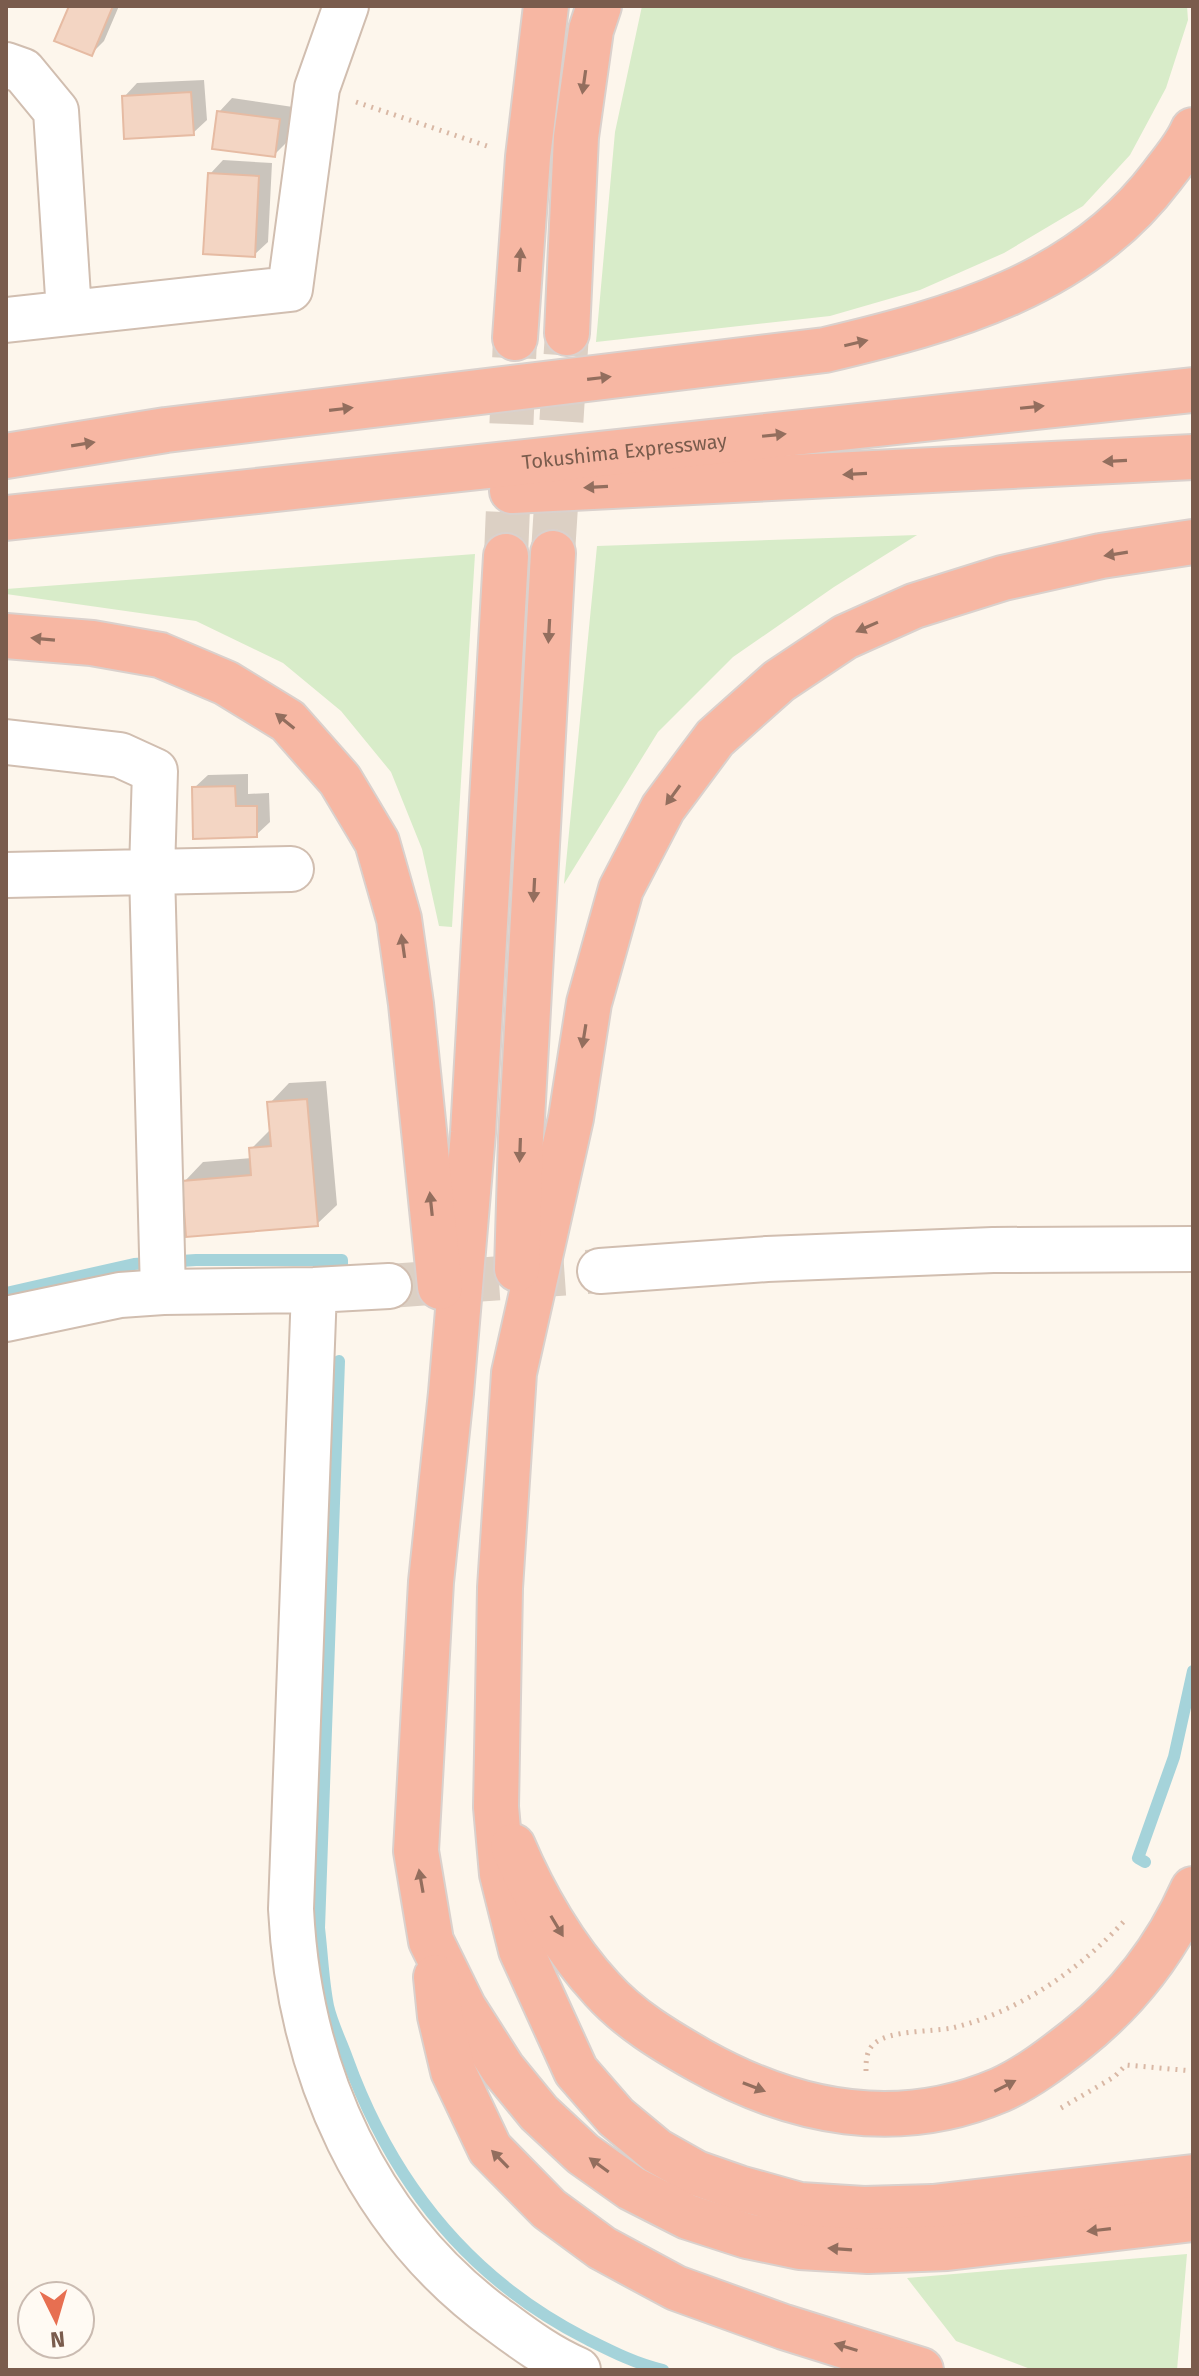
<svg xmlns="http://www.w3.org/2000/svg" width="1199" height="2376" viewBox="0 0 1199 2376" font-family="'Fira Sans',sans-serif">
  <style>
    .green { fill: #d8ecc9 }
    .shadow { fill: #0003 }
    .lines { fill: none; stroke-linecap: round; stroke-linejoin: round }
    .stream { stroke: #a5d3da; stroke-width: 12 }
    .building { fill: #f3d5c3; stroke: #e6bba3; stroke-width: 2 }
    .minor-tunnel { stroke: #dcd0c4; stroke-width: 44; stroke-dasharray: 44 22; stroke-linecap: butt }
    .motorway-tunnel { stroke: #dcd0c4; stroke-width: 44; stroke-dasharray: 44 22; stroke-linecap: butt }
    .minor-casing { stroke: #d1beb0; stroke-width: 48 }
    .motorway-casing { stroke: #dad1cd; stroke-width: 48 }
    .path { stroke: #d9b8a5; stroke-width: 5; stroke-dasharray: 2 6; stroke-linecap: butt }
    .minor { stroke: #fff; stroke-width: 44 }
    .motorway { stroke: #f7b7a3; stroke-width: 44 }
    .oneway { fill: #936e5e }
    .labels { text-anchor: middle; stroke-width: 6; stroke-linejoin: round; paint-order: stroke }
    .street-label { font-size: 20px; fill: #7a5c4d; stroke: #fffaf3 }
  </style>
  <rect width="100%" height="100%" fill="#fdf6ec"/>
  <path class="green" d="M 642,6 L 1187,6 L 1188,20 L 1166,88 L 1130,155 L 1083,206 L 1004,253 L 920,290 L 830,316 L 596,342 L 615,132 Z
    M 917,535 L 834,587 L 733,657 L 658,732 L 564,884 L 597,546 Z
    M 475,554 L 452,927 L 439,926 L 422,849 L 391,772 L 341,711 L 283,663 L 196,621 L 6,594 L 6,589 Z
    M 1187,2254 L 1177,2370 L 1033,2370 L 956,2341 L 907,2278 Z"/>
  <path class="shadow" d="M 71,6 L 119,6 L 104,41 L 91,54 Z
    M 204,80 L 207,120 L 193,133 L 124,97 L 137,83 Z
    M 232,98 L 293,107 L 287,142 L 274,155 L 219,112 Z
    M 223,160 L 272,163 L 268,242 L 254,255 L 210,174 Z
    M 248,774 L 248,794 L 269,793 L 270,822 L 256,835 L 194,788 L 208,775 Z
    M 326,1081 L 337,1205 L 317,1224 L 184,1182 L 203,1162 L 252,1158 L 251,1149 L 272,1128 L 270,1103 L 289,1083 Z"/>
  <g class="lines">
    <path class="stream" d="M 6,1293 L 134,1264 L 196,1260 L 342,1260 L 342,1270
      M 339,1361 L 319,1928 C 322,1953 323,1981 328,2006 C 332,2024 341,2041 347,2058 C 391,2180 468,2278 585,2338 C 611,2351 634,2363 663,2370
      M 1145,1862 L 1138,1858 L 1174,1757 L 1193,1671"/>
  </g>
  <path class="building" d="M 69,6 L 113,6 L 92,56 L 54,41 Z
    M 191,92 L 194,135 L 124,139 L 122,96 Z
    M 217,111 L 280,119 L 275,157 L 212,149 Z
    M 208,173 L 259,176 L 255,257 L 203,254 Z
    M 235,786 L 236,806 L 257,806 L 257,837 L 193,839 L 192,787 Z
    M 307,1099 L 318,1226 L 186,1237 L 182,1181 L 251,1175 L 249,1148 L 271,1146 L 267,1102 Z"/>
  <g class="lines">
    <path class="minor-tunnel" d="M 389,1286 L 600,1271"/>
    <path class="motorway-tunnel" d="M 553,553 L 567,333
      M 506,556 L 515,338"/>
    <defs>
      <path id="minor" d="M 6,65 L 23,71 L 56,111 L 69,312
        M 6,320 L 290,289 L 317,88 L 346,6
        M 6,742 L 120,755 L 155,771 L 152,871 L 163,1292
        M 6,875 L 291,869
        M 600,1271 L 767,1259 L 993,1250 L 1193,1249
        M 314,1290 L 291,1909 C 299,2071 367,2226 501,2322 C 525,2340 550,2358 578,2370
        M 6,1319 L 120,1295 L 163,1292 L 314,1290 L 389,1286"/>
      <g id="motorway">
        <path d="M 567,333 L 576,137 L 591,30 L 599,6"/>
        <path d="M 515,338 L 528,157 L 546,6"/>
        <path d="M 6,456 L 166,430 L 825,350 C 952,320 1080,285 1162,176 C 1173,161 1186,147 1193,130"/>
        <path d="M 512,491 L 1193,457"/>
        <path id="s1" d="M 6,518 L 1193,390"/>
        <path d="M 1193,542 L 1101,556 L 1003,578 L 914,606 L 845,637 L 779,681 L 715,738 L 663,808 L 621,889 L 589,1003 L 571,1118 L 514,1373 L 500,1588 L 496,1807 L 502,1874 L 521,1950 L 576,2071 L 616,2117 L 657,2151 L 696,2173 L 739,2188 L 800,2205 L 864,2209 L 933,2207 L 1193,2177"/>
        <path d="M 506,556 L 473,1133 L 451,1393 L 431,1582 L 416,1851 L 431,1941 L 464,2008 L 503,2069 L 539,2113 L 583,2154 L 631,2188 L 688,2217 L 747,2236 L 800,2247 L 868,2251 L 947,2248 L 1193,2219"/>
        <path d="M 6,636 L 92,643 L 160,655 L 226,683 L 288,721 L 340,780 L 377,842 L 399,919 L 411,1004 L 440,1287"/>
        <path d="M 517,1269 L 521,1137 L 553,553"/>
        <path d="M 513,1846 C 534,1896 565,1949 602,1989 C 629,2019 664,2040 699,2060 C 793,2113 897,2134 1000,2090 C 1027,2078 1053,2058 1076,2040 C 1128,1999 1166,1950 1193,1889"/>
        <path d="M 436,1977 L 440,2016 L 453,2071 L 490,2149 L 549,2209 L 602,2248 L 676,2288 L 784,2327 L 921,2370"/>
      </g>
    </defs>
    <use href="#minor" class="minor-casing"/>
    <use href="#motorway" class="motorway-casing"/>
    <path class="path" d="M 356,102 L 487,146
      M 866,2071 C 866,2061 866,2050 875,2043 C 891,2030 931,2032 952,2028 C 1019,2012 1081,1969 1126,1919
      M 1061,2108 L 1114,2077 L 1126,2065 L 1193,2071"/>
    <use href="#minor" class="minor"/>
    <use href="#motorway" class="motorway"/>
  </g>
  <defs><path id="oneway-solid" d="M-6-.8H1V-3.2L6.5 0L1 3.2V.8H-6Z" transform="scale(2)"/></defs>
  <g class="oneway">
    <use href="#oneway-solid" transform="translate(584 82) rotate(98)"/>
    <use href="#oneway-solid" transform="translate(520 260) rotate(-86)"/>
    <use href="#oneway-solid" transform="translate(856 343) rotate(-13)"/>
    <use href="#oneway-solid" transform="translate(599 378) rotate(-7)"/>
    <use href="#oneway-solid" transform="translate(1032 407) rotate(-6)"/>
    <use href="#oneway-solid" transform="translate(341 409) rotate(-7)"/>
    <use href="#oneway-solid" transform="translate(774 435) rotate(-6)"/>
    <use href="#oneway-solid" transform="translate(83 444) rotate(-9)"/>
    <use href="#oneway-solid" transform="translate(1115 461) rotate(177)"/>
    <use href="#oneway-solid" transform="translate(855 474) rotate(177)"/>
    <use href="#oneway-solid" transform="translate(596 487) rotate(177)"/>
    <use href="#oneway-solid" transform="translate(1116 554) rotate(171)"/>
    <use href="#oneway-solid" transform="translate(867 627) rotate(156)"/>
    <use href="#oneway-solid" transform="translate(549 631) rotate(93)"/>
    <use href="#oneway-solid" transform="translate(43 639) rotate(-175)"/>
    <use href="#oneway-solid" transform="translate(285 721) rotate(-141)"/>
    <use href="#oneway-solid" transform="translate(673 795) rotate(126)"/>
    <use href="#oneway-solid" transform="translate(534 890) rotate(93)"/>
    <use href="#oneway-solid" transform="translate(403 946) rotate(-98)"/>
    <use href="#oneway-solid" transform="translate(584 1036) rotate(99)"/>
    <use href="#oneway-solid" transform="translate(520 1150) rotate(92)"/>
    <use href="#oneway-solid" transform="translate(431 1204) rotate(-96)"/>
    <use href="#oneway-solid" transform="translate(421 1881) rotate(-100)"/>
    <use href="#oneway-solid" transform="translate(557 1926) rotate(59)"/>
    <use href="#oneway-solid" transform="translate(1005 2086) rotate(-27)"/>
    <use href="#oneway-solid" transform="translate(754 2087) rotate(21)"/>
    <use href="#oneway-solid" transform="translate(500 2159) rotate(-134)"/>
    <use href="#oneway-solid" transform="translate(599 2165) rotate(-144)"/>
    <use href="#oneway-solid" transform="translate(1099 2230) rotate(173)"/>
    <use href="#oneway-solid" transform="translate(840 2249) rotate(-176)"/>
    <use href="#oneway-solid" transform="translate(846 2347) rotate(-163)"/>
  </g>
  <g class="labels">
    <g class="street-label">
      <text dy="7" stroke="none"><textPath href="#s1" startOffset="622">Tokushima Expressway</textPath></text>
    </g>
  </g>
  <rect width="1199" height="2376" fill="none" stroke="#7a5c4d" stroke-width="16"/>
  <g transform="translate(56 2320) rotate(175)"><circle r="38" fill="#fffaf3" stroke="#cabbb1" stroke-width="2"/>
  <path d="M0-6L14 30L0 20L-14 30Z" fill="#e76f51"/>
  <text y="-12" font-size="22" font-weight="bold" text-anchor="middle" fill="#7a5c4d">N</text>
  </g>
</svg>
